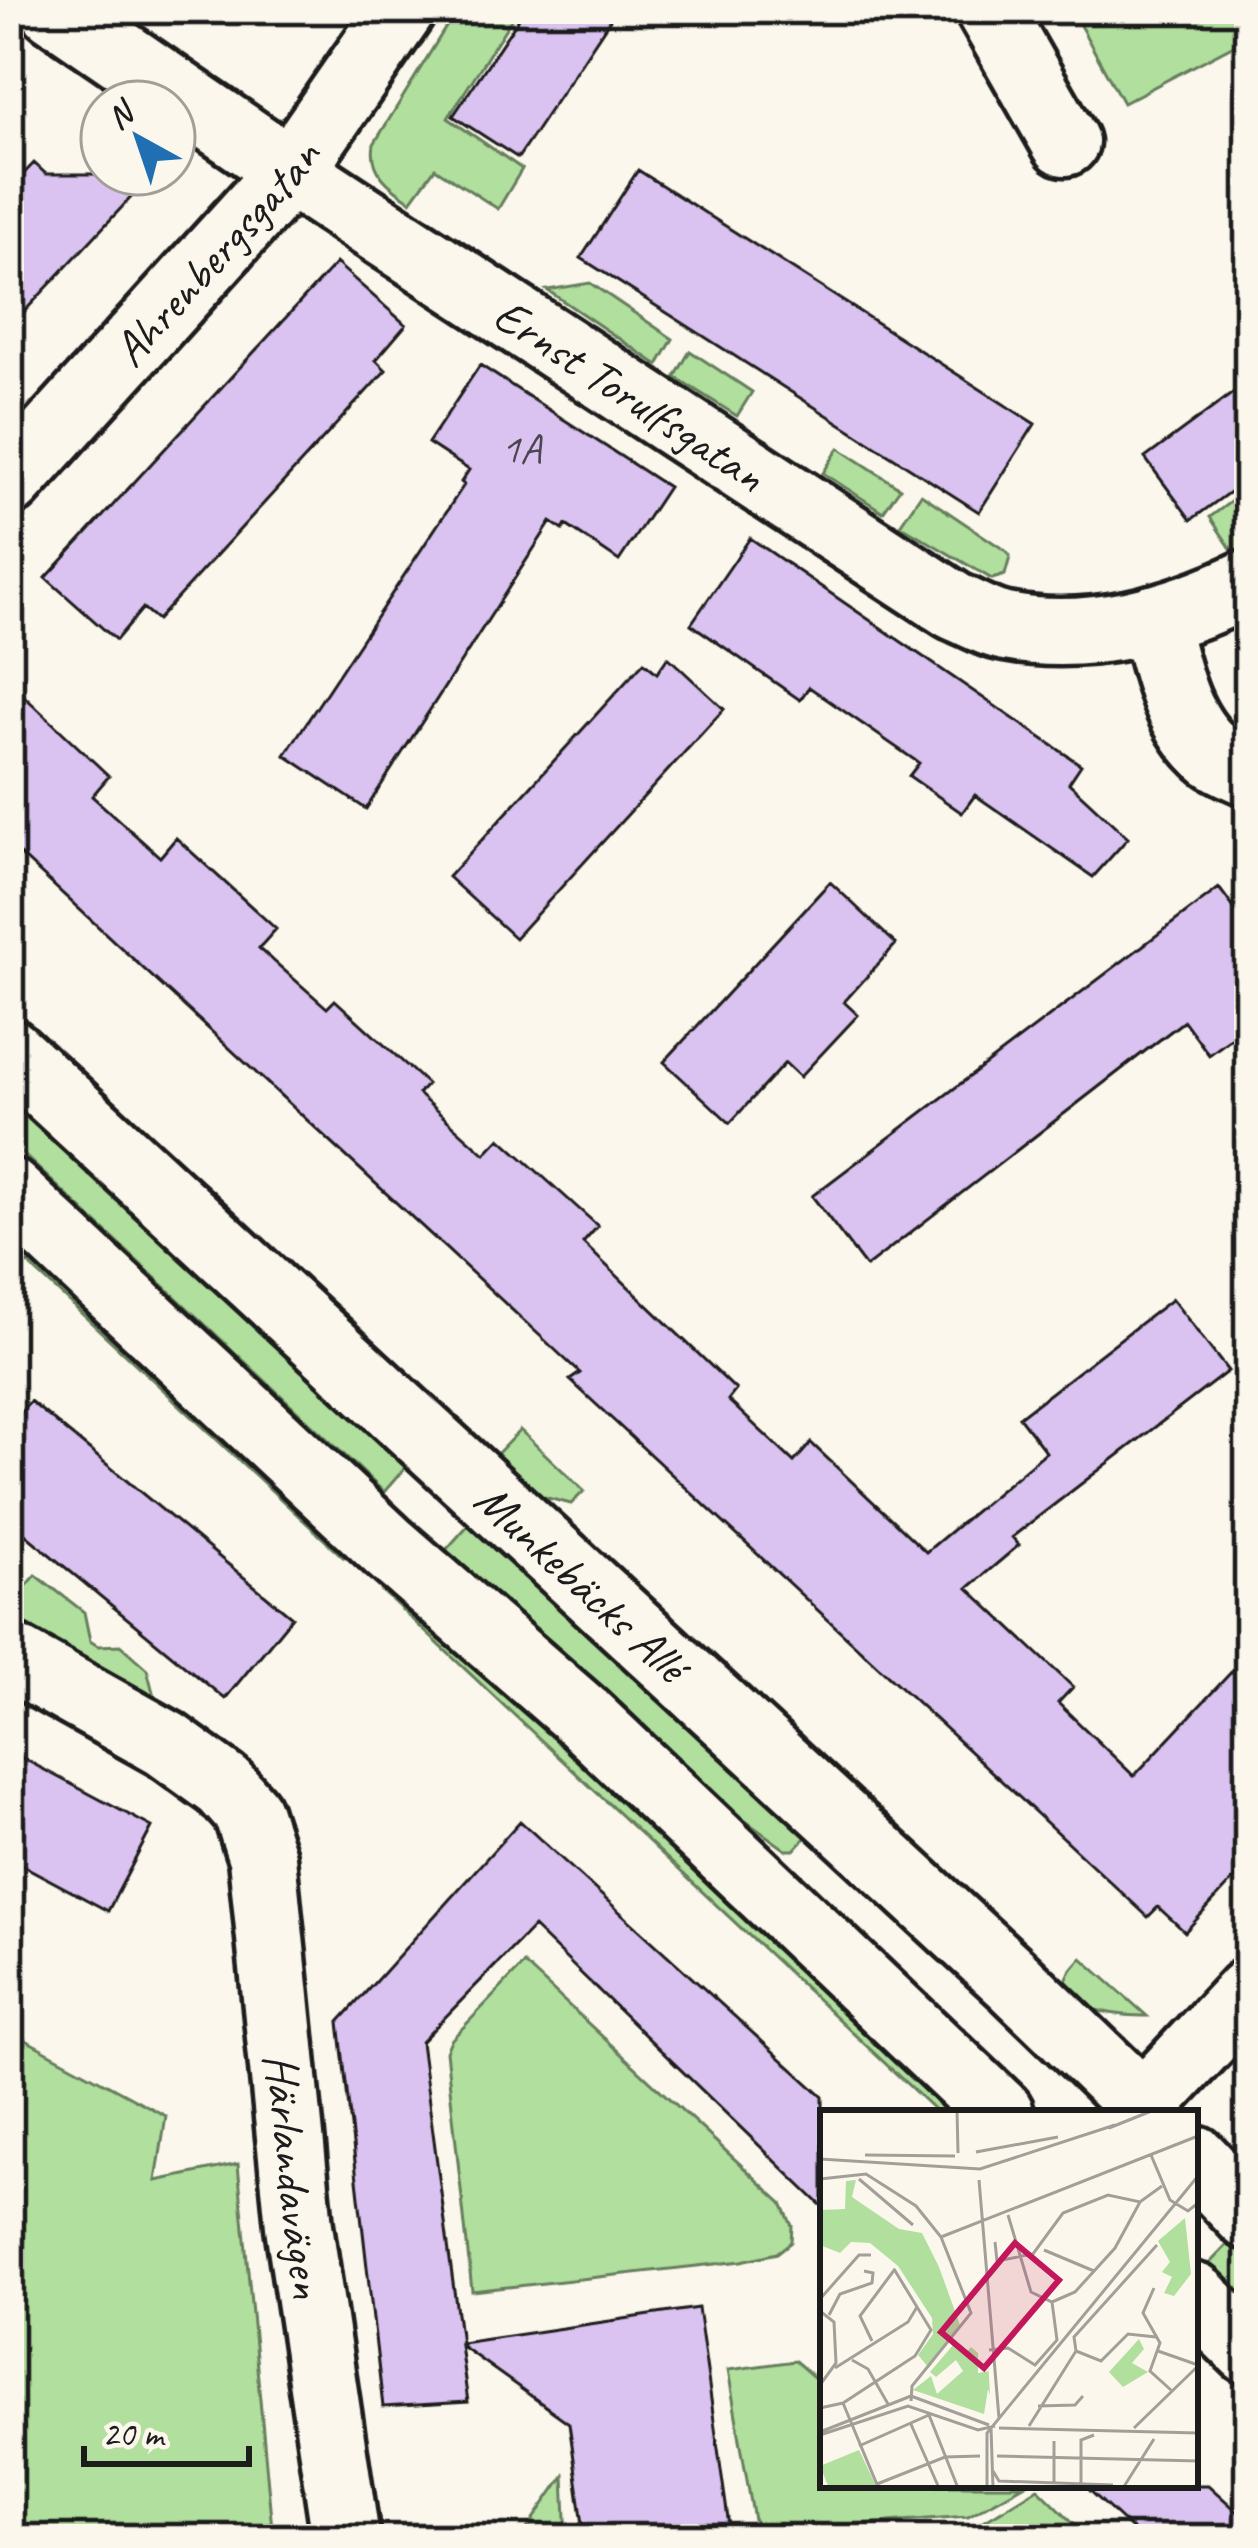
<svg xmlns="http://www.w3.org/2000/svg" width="1258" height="2548" viewBox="0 0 1258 2548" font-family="Caveat,sans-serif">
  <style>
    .green { fill: #b1df9e; stroke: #667e5d; stroke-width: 3 }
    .building { fill: #dac2f1; stroke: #1c1c1c; stroke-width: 3 }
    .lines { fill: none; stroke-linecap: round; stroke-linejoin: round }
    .minor-casing { stroke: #1c1c1c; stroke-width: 75 }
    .minor { stroke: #fbf7ec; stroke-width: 66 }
    .labels { text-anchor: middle; stroke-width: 9; stroke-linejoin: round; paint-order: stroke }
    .number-label { font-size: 42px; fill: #4c4651 }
    .street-label { font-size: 48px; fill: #1c1c1c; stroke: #fbf7ec }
    .inset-road { fill: none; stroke: #a29f99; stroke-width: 3 }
    .view { fill: #c2185b; fill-opacity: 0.15; stroke: #c2185b; stroke-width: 6 }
    .inset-edge { fill: none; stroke: #1c1c1c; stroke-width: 6 }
  </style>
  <rect width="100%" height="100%" fill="#fbf7ec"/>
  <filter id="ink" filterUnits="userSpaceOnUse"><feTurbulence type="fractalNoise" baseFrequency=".00833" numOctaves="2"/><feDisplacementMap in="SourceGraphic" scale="24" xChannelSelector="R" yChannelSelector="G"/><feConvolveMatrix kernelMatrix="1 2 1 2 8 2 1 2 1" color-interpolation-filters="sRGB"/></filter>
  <g filter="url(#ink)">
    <path class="green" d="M 457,9 L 518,9 L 448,118 L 522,169 L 498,209 L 435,168 L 411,201 C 390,187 369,172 374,144 Z
      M 1071,9 L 1249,9 L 1249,37 L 1123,103 Z
      M 590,283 L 673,339 L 658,365 L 547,290 Z
      M 690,351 L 752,392 L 737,416 L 675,377 Z
      M 839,448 L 900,488 L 883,512 L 823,473 Z
      M 1249,488 L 1249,546 L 1234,553 L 1210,517 Z
      M 921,494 L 1006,551 L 1010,557 L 1005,575 L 992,579 L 900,525 Z
      M 9,1087 L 410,1462 L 384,1492 L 9,1141 Z
      M 9,1227 L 347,1551 L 343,1557 L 9,1246 Z
      M 520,1430 L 584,1491 L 571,1504 L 532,1494 L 495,1456 Z
      M 471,1522 L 804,1832 L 807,1836 L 794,1850 L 786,1850 L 715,1799 L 446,1550 Z
      M 36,1575 L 84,1612 L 90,1641 L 98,1646 L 120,1645 L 147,1669 L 156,1704 L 9,1625 L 9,1580 L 23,1590 Z
      M 389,1580 L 956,2113 L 938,2113 L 381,1590 Z
      M 1082,1958 L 1147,2016 C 1111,2017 1032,2004 1082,1958 Z
      M 524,1964 L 782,2203 L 792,2226 L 791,2242 L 777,2253 L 742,2261 L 472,2291 L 446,2051 L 451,2040 Z
      M 9,2031 L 166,2116 L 156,2181 L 238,2164 L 273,2539 L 9,2539 Z
      M 1232,2240 L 1249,2259 L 1249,2308 L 1206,2267 Z
      M 795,2361 L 823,2385 L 823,2485 L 1024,2485 L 968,2516 L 756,2532 L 728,2370 Z
      M 564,2476 L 567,2539 L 520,2539 Z
      M 1038,2488 L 1090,2539 L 888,2539 L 941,2538 L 982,2522 Z"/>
    <path class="building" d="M 525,9 L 617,9 L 518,158 L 453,116 Z
      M 34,163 L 46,174 L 153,174 L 9,328 L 9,189 Z
      M 638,170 L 1035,424 L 979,512 L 581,258 Z
      M 336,263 L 406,325 L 376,360 L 386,370 L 157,620 L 143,608 L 116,640 L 46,578 Z
      M 480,365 L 668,487 L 619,561 L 566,525 L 563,530 L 551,522 L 366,809 L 285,755 L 464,485 L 461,482 L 469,470 L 428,443 Z
      M 1249,381 L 1249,478 L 1191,520 L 1145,458 Z
      M 750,538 L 1081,765 L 1069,783 L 1128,838 L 1093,877 L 975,795 L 962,813 L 909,776 L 919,763 L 809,687 L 800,700 L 691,624 Z
      M 668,657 L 724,709 L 515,938 L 448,877 L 644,662 L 657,673 Z
      M 9,682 L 109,776 L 92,796 L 160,857 L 176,838 L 276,929 L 259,948 L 327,1008 L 335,1000 L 427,1084 L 418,1094 L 485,1154 L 500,1138 L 598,1226 L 583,1243 L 736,1390 L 728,1400 L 794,1462 L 811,1443 L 926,1552 L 1046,1452 L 1019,1417 L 1172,1299 L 1228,1371 L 1012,1537 L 1019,1545 L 968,1588 L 1073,1687 L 1058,1703 L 1134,1776 L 1249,1653 L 1249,1863 L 1185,1932 L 1158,1907 L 1148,1917 L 570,1380 L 580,1373 L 537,1333 L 9,844 Z
      M 830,882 L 896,944 L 844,1002 L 858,1015 L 800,1077 L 785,1063 L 730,1123 L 664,1062 Z
      M 1219,888 L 1249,928 L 1249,1025 L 1209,1055 L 1184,1021 L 866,1267 L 812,1196 Z
      M 30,1401 L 292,1617 L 225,1699 L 9,1521 L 9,1427 Z
      M 9,1751 L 152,1827 L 108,1911 L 9,1858 Z
      M 520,1821 L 823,2097 L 823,2207 L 533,1927 L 421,2042 L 461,2343 L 698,2308 L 730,2533 L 672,2539 L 585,2539 L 569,2423 L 460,2345 L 468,2402 L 383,2407 L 339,2022 Z
      M 1084,2485 L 1208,2485 L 1249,2522 L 1249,2539 L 1142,2539 Z"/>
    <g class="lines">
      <defs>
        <g id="minor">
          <path id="s1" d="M 54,9 L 290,171 L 954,606 C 971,613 989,624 1006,627 C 1088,643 1175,619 1249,583"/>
          <path d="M 989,9 L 1065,142"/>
          <path id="s2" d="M 9,482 L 290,171 L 402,9"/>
          <path d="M 1153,619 C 1165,665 1175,723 1215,755 C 1224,762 1238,767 1249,772"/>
          <path id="s3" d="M 9,1052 L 1014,1981 L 1151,2113"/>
          <path d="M 9,1192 L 389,1548 L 581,1715 L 1000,2113"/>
          <path id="s4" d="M 9,1656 L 166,1744 L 224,1786 L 247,1812 L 262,1858 L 299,2226 L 346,2539"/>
          <path d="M 1136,2113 L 1249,1992"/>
          <path d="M 1195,2159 L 1249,2216"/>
          <path d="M 1195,2297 L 1249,2350"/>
        </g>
      </defs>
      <use href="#minor" class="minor-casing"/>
      <use href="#minor" class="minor"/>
    </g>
  </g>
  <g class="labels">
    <g class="number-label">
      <text x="521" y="462">1A</text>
    </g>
    <g class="street-label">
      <text dy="17" stroke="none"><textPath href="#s2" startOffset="309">Ahrenbergsgatan</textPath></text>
      <text dy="17" stroke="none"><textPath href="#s1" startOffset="693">Ernst Torulfsgatan</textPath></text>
      <text dy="17" stroke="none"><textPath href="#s3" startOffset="780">Munkebäcks Allé</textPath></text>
      <text dy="17" stroke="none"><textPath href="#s4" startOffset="654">Härlandavägen</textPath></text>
    </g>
  </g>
  <g transform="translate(820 2110)">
    <rect width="378" height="378" fill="#fbf7ec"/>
    <path d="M 36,70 L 32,87 L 79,119 L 102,123 L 119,157 L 140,215 L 109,258 L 98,245 L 113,224 L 112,208 L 78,156 L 50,133 L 31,132 L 20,143 L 0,135 L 0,100 L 25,99 L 26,71 ZM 365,108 L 371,164 L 354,186 L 344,183 L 352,167 L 342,162 L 350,152 L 338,131 ZM 319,229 L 324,239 L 312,253 L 328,262 L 303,277 L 289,262 ZM 134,234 L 145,244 L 151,237 L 158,243 L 158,263 L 169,261 L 168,248 L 170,285 L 168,279 L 164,304 L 93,280 L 111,266 L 117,284 L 143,261 L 136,250 L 116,267 L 110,262 ZM 39,340 L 57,378 L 9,378 L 0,356 Z" fill="#b1df9e"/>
    <path class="inset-road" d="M 137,0 L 138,43M 289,18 L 334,0M 156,42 L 238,27M 45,45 L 135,46M 331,45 L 350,90 L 368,101 L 378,93M 0,49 L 160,59 L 295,15M 0,69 L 46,64 L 96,96 L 121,127 L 151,203 L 92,276 L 91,291M 39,69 L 93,115M 159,70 L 179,308M 188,105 L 211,182 L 232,192 L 255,182 L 295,138 L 320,92M 121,127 L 378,26M 175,132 L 177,151 L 213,144 L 243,103 L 288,85 L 320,92 L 342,76M 224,140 L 274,161M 334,178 L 323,203 L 340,233 L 330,261 L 351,280M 0,189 L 39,145 L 51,145M 0,201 L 14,212 L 16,253 L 0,275M 9,205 L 20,184 L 52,173 L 53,163 L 44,161M 52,231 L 40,206 L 75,159M 169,240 L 188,238 L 215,255 L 237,230 L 232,192M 256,241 L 254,227 L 337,135M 256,241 L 281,251 L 308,224 L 336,227M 338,241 L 378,255M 32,250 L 48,259 L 68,294M 15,258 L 88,212 L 97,197 L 74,159M 91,286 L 169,315M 23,293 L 58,377M 218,296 L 255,295 L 263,286M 0,298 L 23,293 L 95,246 L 111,220 L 97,197M 90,312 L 119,378M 209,316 L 256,241M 171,318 L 173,378M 179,318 L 378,323M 314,318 L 378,256M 0,322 L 91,286M 0,325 L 88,296 L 158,320 L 175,316M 39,336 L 109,305 L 138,378M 177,346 L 378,351M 173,361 L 179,371 L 293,375M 234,373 L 234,331M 57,374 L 125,347 L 160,346M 261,377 L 261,330 L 274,325M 167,378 L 167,323 L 378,66M 303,378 L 334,329"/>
    <path class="view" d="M 195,133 L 239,170 L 164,258 L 121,222 Z"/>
    <rect width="378" height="378" class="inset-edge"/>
  </g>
  <rect width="1258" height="2548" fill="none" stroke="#fbf7ec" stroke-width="48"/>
  <rect x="24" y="24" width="1210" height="2500" fill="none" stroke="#1c1c1c" stroke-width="4.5" filter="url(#ink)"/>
  <g transform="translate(138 138) rotate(320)"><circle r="57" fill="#fbf7ec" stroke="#a29f99" stroke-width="3"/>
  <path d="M0-9L21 45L0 30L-21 45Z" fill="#1f6fb2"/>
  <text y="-18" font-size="33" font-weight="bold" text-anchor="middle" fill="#1c1c1c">N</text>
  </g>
  <path d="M84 2446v18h165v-18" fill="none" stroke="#1c1c1c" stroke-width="6"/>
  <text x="102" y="2446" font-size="36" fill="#1c1c1c" stroke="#fbf7ec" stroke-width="9" paint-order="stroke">20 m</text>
</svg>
